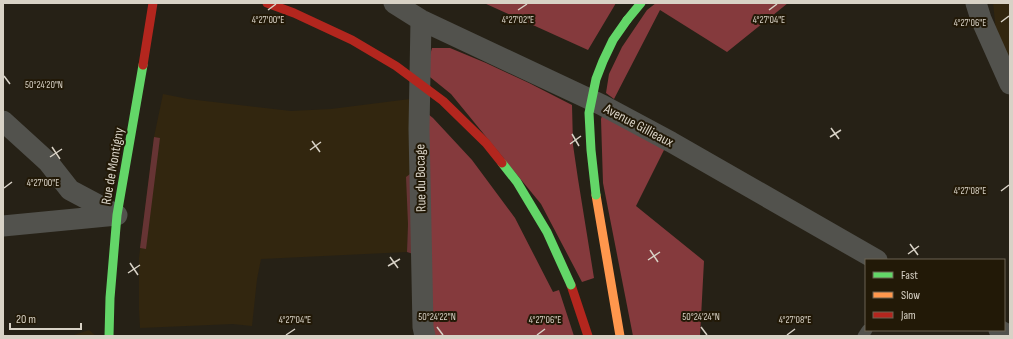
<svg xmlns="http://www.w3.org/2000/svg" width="1013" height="339" viewBox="0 0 1013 339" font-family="'Sofia Sans Condensed',sans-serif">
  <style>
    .built { fill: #32260f }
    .green { fill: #663434 }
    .forest { fill: #853a3d }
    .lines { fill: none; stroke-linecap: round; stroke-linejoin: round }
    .lane { stroke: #52524d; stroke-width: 11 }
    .street { stroke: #52524d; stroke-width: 21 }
    .fast { stroke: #63d668; stroke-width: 9 }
    .slow { stroke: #ff974d; stroke-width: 9 }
    .jam { stroke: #b3261e; stroke-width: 9 }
    .fast-bridge { stroke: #63d668; stroke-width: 9 }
    .jam-bridge { stroke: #b3261e; stroke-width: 9 }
    .ticks { fill: none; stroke: #d8d2c6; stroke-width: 1.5 }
    .labels { text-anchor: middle; stroke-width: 4; stroke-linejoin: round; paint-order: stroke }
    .street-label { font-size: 14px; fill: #d8d2c6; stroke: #221907 }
    .ticks-label { font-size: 10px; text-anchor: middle; fill: #d8d2c6; stroke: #221907; stroke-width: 4; stroke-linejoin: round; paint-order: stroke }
  </style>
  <rect width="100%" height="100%" fill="#262116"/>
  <path class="built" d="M 993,3 L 1010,3 L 1010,84 L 999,59 Z
    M 163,94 L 188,99 L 291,111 L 331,109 L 410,99 L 410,174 L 407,252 L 261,259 L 257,279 L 252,326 L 233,324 L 140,328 L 139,310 L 139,258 L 154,137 Z
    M 89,330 L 96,336 L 71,336 Z"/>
  <path class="green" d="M 154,137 L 160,138 L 146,249 L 140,248 Z
    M 410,174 L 413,254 L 407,252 L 408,224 L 406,177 Z"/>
  <path class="forest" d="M 484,3 L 616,3 L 588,50 Z
    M 656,3 L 788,3 L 727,52 L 660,10 L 614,99 L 606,93 L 609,74 L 622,47 L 647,10 Z
    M 432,48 L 450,48 L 486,63 L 529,83 L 572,105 L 573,145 L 578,179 L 594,278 L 582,282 L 541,204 L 451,94 L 425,73 Z
    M 423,110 L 433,118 L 472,160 L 515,218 L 553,292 L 559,290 L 574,336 L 428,336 Z
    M 603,113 L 666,146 L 636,206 L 704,261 L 700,336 L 633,336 L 603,183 L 601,119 Z"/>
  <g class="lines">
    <path class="lane" d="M 863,336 L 867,330"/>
    <path class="street" d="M 394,3 L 421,20 L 602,105 L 671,142 L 877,260
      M 976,3 L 981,19 L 1010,84
      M 421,20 L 419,129 L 423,327 L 425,336
      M 3,121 L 48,162 L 70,190 L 117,215
      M 3,226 L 117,215
      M 999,330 L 1010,336"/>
    <path class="fast" d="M 627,20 L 641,3
      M 109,336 L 110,298 L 117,215 L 143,65"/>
    <path class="slow" d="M 596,195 L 620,336"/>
    <path class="jam" d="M 143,65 L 153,3
      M 571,285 L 588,336"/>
    <path class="fast-bridge" d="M 502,163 L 517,182 L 547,232 L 571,285
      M 596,195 L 591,150 L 589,113 L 596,79 L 603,61 L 613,40 L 627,20"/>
    <path class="jam-bridge" d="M 267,3 L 294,13 L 352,40 L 396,66 L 443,101 L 486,143 L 502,163"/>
  </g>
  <path class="ticks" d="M 268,10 L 276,4M 518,10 L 527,4M 769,10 L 777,4M 1001,22 L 1009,16M 4,76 L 10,84M 831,128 L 839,139M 572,134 L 579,146M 830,137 L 841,130M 312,141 L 320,152M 570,144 L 581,136M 52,147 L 60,159M 310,150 L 321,142M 50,157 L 62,149M 4,188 L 12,182M 1001,191 L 1009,185M 910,244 L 918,255M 650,250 L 658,262M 908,254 L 919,246M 390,257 L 398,268M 648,260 L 660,252M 130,263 L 138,275M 388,266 L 400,259M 128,273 L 140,265M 437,327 L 443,335M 701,327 L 707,335M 286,335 L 295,329M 537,335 L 545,329M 787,335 L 795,329"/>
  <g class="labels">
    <g class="street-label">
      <text transform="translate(639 125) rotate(28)" y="5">Avenue Gillieaux</text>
      <text transform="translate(112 166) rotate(-80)" y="5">Rue de Montigny</text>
      <text transform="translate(420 178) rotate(-91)" y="5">Rue du Bocage</text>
    </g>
  </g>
  <g class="ticks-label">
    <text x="268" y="23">4°27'00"E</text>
    <text x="518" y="23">4°27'02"E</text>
    <text x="769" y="23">4°27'04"E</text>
    <text x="970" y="26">4°27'06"E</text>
    <text x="44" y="88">50°24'20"N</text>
    <text x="43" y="186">4°27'00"E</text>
    <text x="970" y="194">4°27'08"E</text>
    <text x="437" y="320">50°24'22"N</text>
    <text x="701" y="320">50°24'24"N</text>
    <text x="295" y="323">4°27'04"E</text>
    <text x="545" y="323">4°27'06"E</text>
    <text x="795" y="323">4°27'08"E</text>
  </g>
  <rect width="1013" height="339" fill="none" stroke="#d8d2c6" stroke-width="8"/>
  <rect x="865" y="259" width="140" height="72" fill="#221907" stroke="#6b6353"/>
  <rect x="873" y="272" width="20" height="6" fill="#63d668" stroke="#6b6353"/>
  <text x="901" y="279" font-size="12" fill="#d8d2c6">Fast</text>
  <rect x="873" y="292" width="20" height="6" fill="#ff974d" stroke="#6b6353"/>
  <text x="901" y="299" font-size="12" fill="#d8d2c6">Slow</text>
  <rect x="873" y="312" width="20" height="6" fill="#b3261e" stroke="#6b6353"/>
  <text x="901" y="319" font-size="12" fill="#d8d2c6">Jam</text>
  <path d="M10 323v6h71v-6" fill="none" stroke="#d8d2c6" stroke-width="2"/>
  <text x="16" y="323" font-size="12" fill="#d8d2c6" stroke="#221907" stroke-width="3" paint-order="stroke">20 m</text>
</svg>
